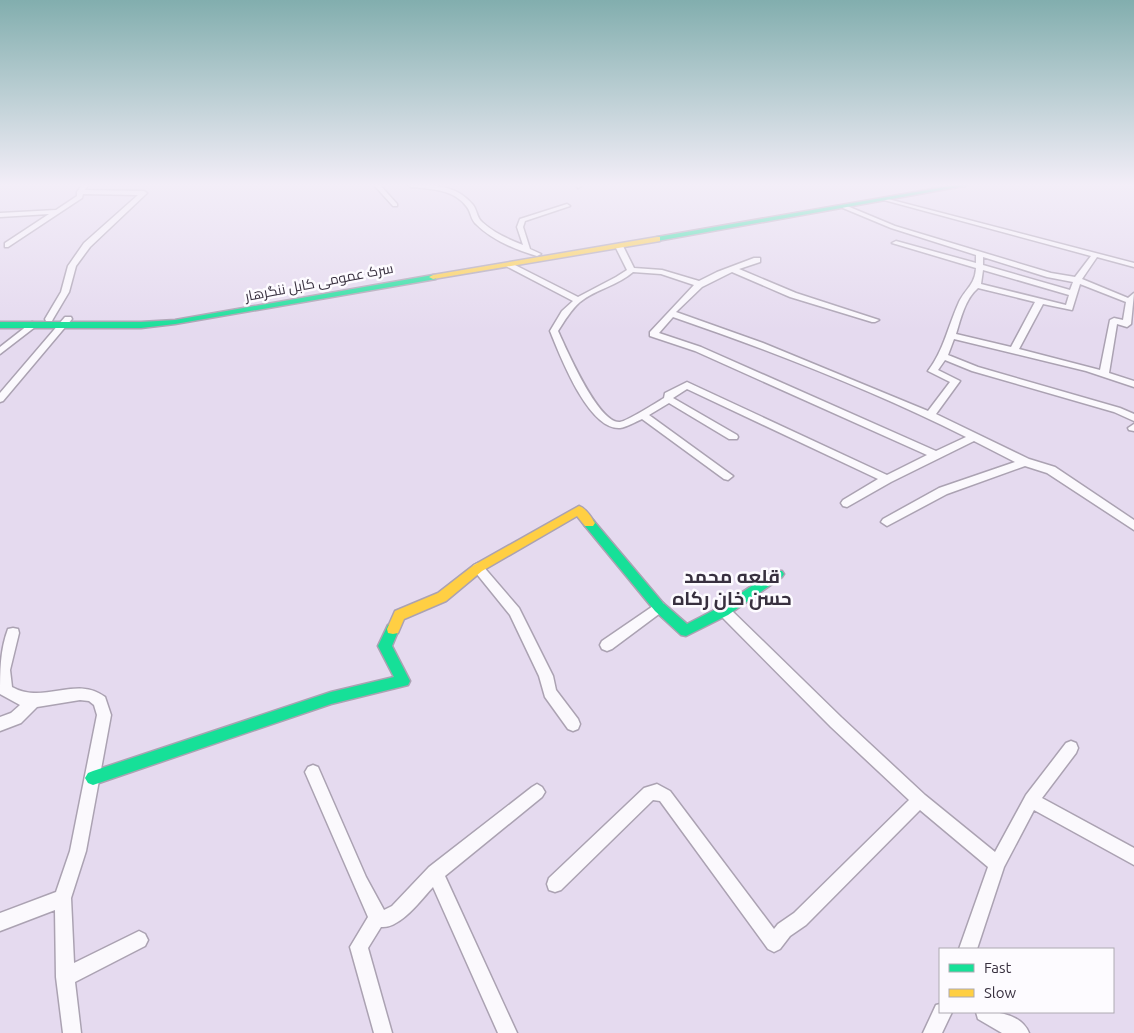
<svg xmlns="http://www.w3.org/2000/svg" width="1134" height="1033" viewBox="0 0 1134 1033" font-family="Ubuntu,Cairo,sans-serif">
  <style>
    .lines { fill: none; stroke-linecap: round; stroke-linejoin: round }
    .street-casing { stroke: #aba2b2; stroke-width: 3 }
    .fast-casing { stroke: #aba2b2; stroke-width: 3 }
    .slow-casing { stroke: #aba2b2; stroke-width: 3 }
    .street { fill: #fbf9fd; fill-rule: evenodd }
    .fast { fill: #16e098; fill-rule: evenodd }
    .slow { fill: #ffcf43; fill-rule: evenodd }
    .labels { text-anchor: middle; stroke-width: 5; stroke-linejoin: round; paint-order: stroke }
    .far-street-label { font-size: 14px; fill: #38303f; stroke: #fdfbff }
    .quarter-label { font-size: 19px; font-weight: bold; fill: #38303f; stroke: #fdfbff }
  </style>
  <rect width="100%" height="100%" fill="#e5daef"/>
  <g class="lines">
    <defs>
      <path id="street" d="M 82,185 L 88,185 L 85,190 L 144,191 L 147,193 L 90,247 L 76,266 L 69,292 L 53,319 L 52,321 L 46,321 L 45,319 L 61,292 L 68,266 L 84,243 L 138,195 L 83,194 L 82,198 L 8,247 L 5,247 L 5,243 L 49,214 L 0,217 L 0,213 L 56,210 L 77,196 L 77,192 Z
        M 374,185 L 380,185 L 397,204 L 397,206 L 393,206 Z
        M 408,185 C 432,185 456,184 473,205 C 477,210 477,218 482,222 C 494,233 508,239 523,245 L 517,227 L 520,219 L 567,204 L 570,206 L 525,221 L 523,227 L 530,249 L 541,254 L 537,256 C 516,250 492,240 476,224 C 471,220 471,212 467,207 C 454,189 431,189 411,187 Z
        M 576,185 L 582,185 L 578,188 Z
        M 884,198 L 1134,263 L 1134,267 L 1097,257 L 1082,279 L 1128,298 L 1134,293 L 1131,324 L 1127,327 L 1117,324 L 1109,373 L 1134,381 L 1134,387 L 1086,371 L 954,339 L 948,355 L 978,367 L 1120,408 L 1134,414 L 1134,421 L 1114,412 L 972,371 L 945,360 L 938,370 L 960,381 L 936,414 L 1029,459 L 1055,467 L 1134,520 L 1134,530 L 1047,473 L 1025,466 L 947,494 L 887,526 L 881,522 L 883,519 L 939,488 L 1015,462 L 974,441 L 891,482 L 847,507 L 843,506 L 841,503 L 843,500 L 878,479 L 687,389 L 673,398 L 737,435 L 738,437 L 737,439 L 729,439 L 669,403 L 649,415 L 733,476 L 728,480 L 724,479 L 642,419 C 635,422 627,427 620,428 C 588,430 560,355 550,331 L 562,311 L 573,301 L 504,265 L 511,263 L 578,297 L 616,277 L 627,270 L 615,246 L 619,244 L 623,246 L 634,268 L 662,270 L 699,281 L 717,272 L 754,258 L 760,258 L 760,262 L 739,269 L 796,293 L 879,320 L 875,322 L 872,322 L 790,297 L 732,272 L 702,287 L 676,312 L 763,343 L 928,411 L 950,382 L 928,371 C 944,350 948,326 959,302 C 966,288 975,285 976,268 L 892,243 L 896,241 L 976,263 L 976,255 L 891,228 L 843,208 L 843,206 L 847,206 L 895,226 L 1051,273 L 1075,277 L 1091,256 L 884,200 ZM 983,257 L 1047,277 L 1073,282 L 1070,290 L 983,265 ZM 983,270 L 1069,295 L 1066,305 L 981,284 ZM 633,272 L 661,274 L 694,285 L 650,332 L 650,336 L 695,351 L 927,455 L 887,475 L 687,382 L 665,393 L 664,398 C 656,403 627,421 620,422 C 598,424 566,348 558,331 C 565,320 571,310 580,302 C 596,289 617,286 633,272 ZM 1080,284 L 1126,302 L 1123,320 L 1114,318 L 1110,320 L 1100,370 L 1019,349 L 1043,304 L 1072,310 ZM 978,288 L 1035,302 L 1011,347 L 956,334 C 961,318 965,299 978,288 ZM 673,317 C 772,351 872,390 966,437 L 936,451 L 701,347 L 659,333 Z
        M 65,317 L 71,317 L 72,319 L 3,401 L 0,402 L 0,393 Z
        M 32,322 L 35,323 L 35,327 L 0,354 L 0,347 Z
        M 1134,424 L 1134,431 L 1129,430 L 1128,428 Z
        M 478,563 L 482,565 L 519,608 L 553,676 L 556,690 L 578,719 L 580,724 L 578,729 L 573,731 L 568,729 L 545,697 L 539,676 L 510,615 L 472,568 L 474,565 Z
        M 659,602 L 663,603 L 665,607 L 663,611 L 612,649 L 607,651 L 602,649 L 600,645 L 602,641 Z
        M 724,606 L 728,607 L 841,717 L 925,795 L 995,852 L 1026,795 L 1066,743 L 1071,741 L 1076,743 L 1078,748 L 1076,753 L 1042,798 L 1134,848 L 1134,865 L 1034,810 L 1004,867 L 977,949 L 959,949 L 988,867 L 920,810 L 806,925 L 790,936 L 780,949 L 774,952 L 768,949 L 660,801 L 653,800 L 561,890 L 555,892 L 549,890 L 547,884 L 549,878 L 644,788 L 657,784 L 670,791 L 774,929 L 778,924 L 794,913 L 909,800 L 831,727 L 720,615 L 718,611 L 720,607 Z
        M 13,628 L 18,629 L 19,633 L 10,670 L 12,687 C 44,705 76,675 105,697 L 111,715 L 86,851 L 71,898 L 74,963 L 139,931 L 145,934 L 148,940 L 145,946 L 75,982 L 81,1033 L 63,1033 L 56,977 L 55,910 L 0,931 L 0,913 L 56,892 L 70,851 L 97,715 L 94,705 L 89,701 L 80,700 L 37,707 L 21,723 L 0,731 L 0,717 L 11,713 L 20,705 L 0,694 C 0,672 0,650 8,629 Z
        M 313,765 L 318,767 L 366,877 L 384,910 L 392,906 L 429,867 L 532,787 L 537,784 L 542,787 L 545,792 L 542,797 L 445,876 L 517,1033 L 498,1033 L 433,887 C 421,900 400,929 381,927 L 368,948 L 392,1033 L 374,1033 L 350,947 L 368,917 L 305,772 L 308,767 Z
        M 940,1004 L 940,1012 L 952,1012 L 942,1033 L 923,1033 L 936,1005 Z
        M 976,1012 C 994,1011 1021,1013 1029,1033 L 1002,1033 L 978,1019 Z"/>
      <path id="fast" d="M 956,185 L 969,185 L 657,241 L 653,239 L 657,237 Z
        M 433,275 L 436,275 L 436,279 L 175,324 L 141,328 L 0,328 L 0,322 L 141,322 L 175,320 Z
        M 589,519 L 593,520 L 663,603 L 687,624 L 720,607 L 774,571 L 782,571 L 784,574 L 782,577 L 728,615 L 686,636 L 681,635 L 655,611 L 585,526 L 583,523 Z
        M 393,624 L 398,625 L 399,629 L 392,646 L 410,681 L 408,685 L 331,704 L 93,785 L 88,783 L 85,778 L 88,773 L 93,771 L 331,692 L 394,677 L 378,646 L 388,625 Z"/>
      <path id="slow" d="M 657,237 L 660,237 L 660,241 L 433,279 L 429,277 L 433,275 Z
        M 579,506 C 586,508 591,517 595,523 L 593,526 L 585,526 L 577,516 L 482,571 L 446,601 L 404,619 L 398,633 L 393,634 L 388,633 L 387,629 L 395,611 L 438,593 L 474,565 Z"/>
    </defs>
    <use href="#street" class="street-casing"/>
    <use href="#fast" class="fast-casing"/>
    <use href="#slow" class="slow-casing"/>
    <use href="#street" class="street"/>
    <use href="#fast" class="fast"/>
    <use href="#slow" class="slow"/>
  </g>
  <linearGradient id="sky" x2="0" y2="1"><stop stop-color="#82aeae"/><stop offset="0.56" stop-color="#f3eef8"/><stop offset="1" stop-color="#f3eef8" stop-opacity="0"/></linearGradient>
  <rect width="1134" height="330" fill="url(#sky)"/>
  <g class="labels">
    <g class="far-street-label">
      <text transform="translate(319 282) rotate(-11)" y="5">سرک عمومی کابل ننگرهار</text>
    </g>
    <g class="quarter-label">
      <text x="732" y="583">قلعه محمد<tspan x="732" dy="22">حسن خان رکاه</tspan></text>
    </g>
  </g>
  <rect x="939" y="948" width="175" height="65" fill="#fdfbff" stroke="#aeaab2"/>
  <rect x="949" y="964" width="25" height="8" fill="#16e098" stroke="#aeaab2"/>
  <text x="984" y="973" font-size="15" fill="#38303f">Fast</text>
  <rect x="949" y="989" width="25" height="8" fill="#ffcf43" stroke="#aeaab2"/>
  <text x="984" y="998" font-size="15" fill="#38303f">Slow</text>
</svg>
